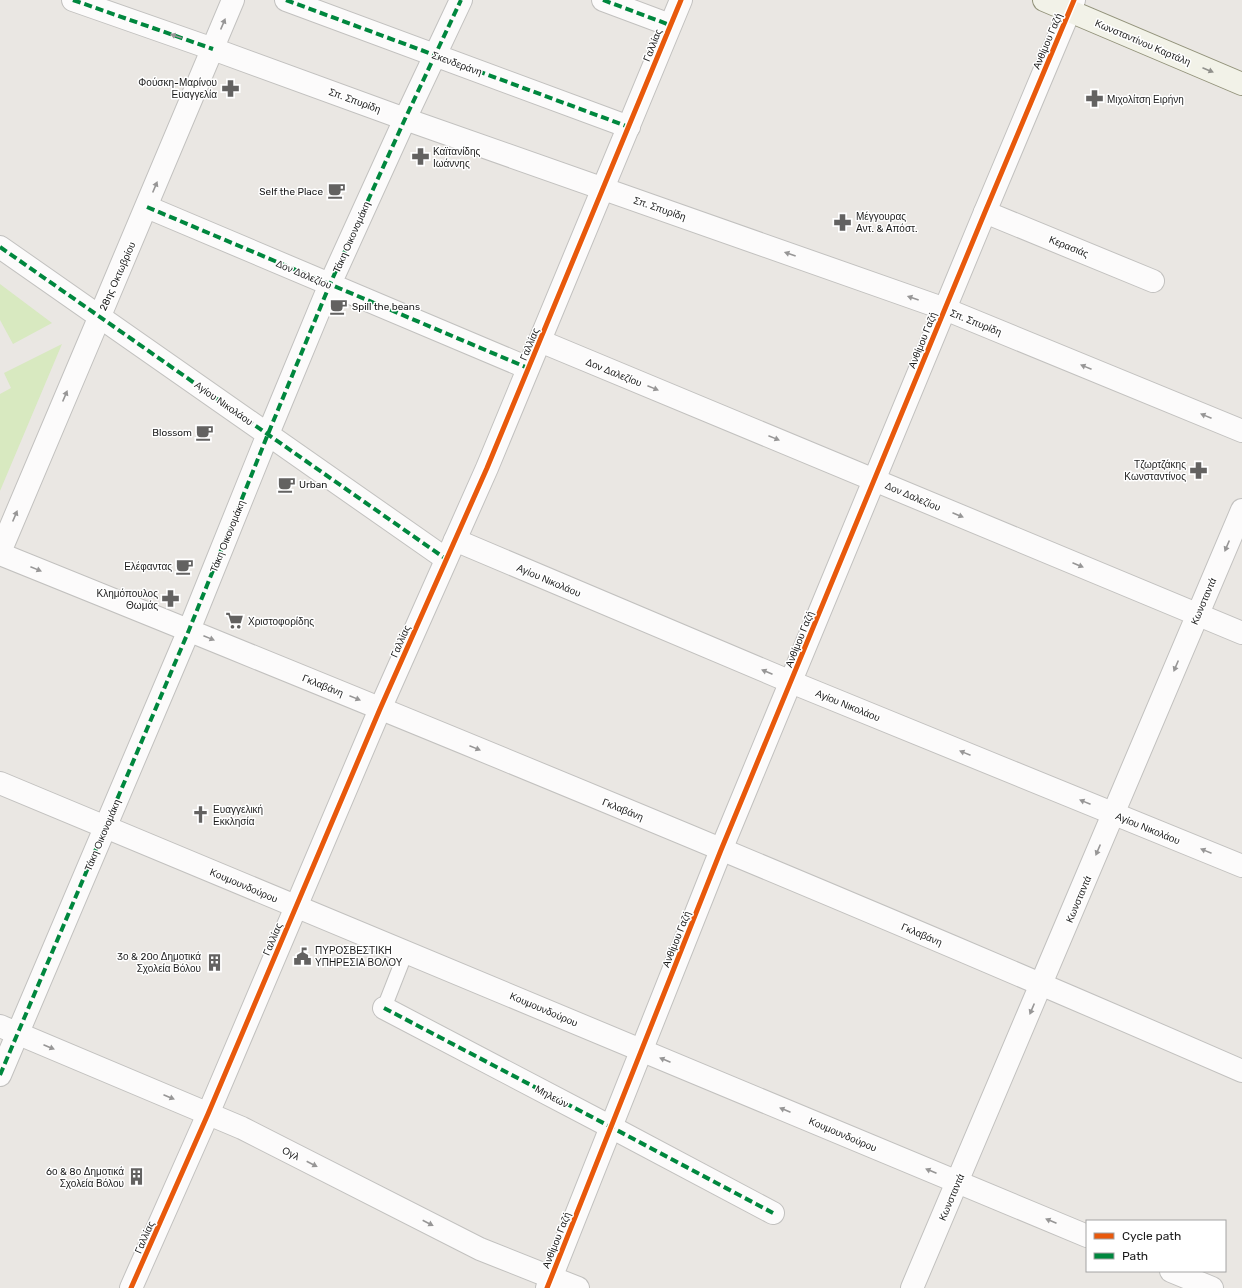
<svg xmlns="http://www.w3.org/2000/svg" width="1242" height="1288" viewBox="0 0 1242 1288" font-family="Rubik,sans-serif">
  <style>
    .grass { fill: #d8e9c0 }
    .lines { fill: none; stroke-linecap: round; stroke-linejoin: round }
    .service-casing { stroke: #c2c1bf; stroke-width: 16 }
    .pedestrian-casing { stroke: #c2c1bf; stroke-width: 24 }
    .minor-casing { stroke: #c2c1bf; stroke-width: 24 }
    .tertiary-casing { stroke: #c2c1bf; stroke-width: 24 }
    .secondary-casing { stroke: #93937b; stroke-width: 24 }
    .service { stroke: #fcfbfb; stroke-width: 14 }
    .pedestrian { stroke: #fcfbfb; stroke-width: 22 }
    .minor { stroke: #fcfbfb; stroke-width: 22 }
    .tertiary { stroke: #fcfbfb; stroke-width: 22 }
    .secondary { stroke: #f2f2e8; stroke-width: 22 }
    .quiet { stroke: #00873e; stroke-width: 4; stroke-dasharray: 8 4; stroke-linecap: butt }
    .cycleway-casing { stroke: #fff; stroke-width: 8 }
    .cycleway { stroke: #e8590c; stroke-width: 5 }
    .oneway { fill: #979696 }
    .oneway2 { fill: #91918c }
    .labels { text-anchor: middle; stroke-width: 3; stroke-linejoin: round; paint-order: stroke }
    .street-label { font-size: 10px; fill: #1b1b1b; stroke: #fff }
    .poi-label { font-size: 10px; fill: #1b1b1b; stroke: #fff; text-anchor: end }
  </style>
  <rect width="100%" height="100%" fill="#eae7e3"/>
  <path class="grass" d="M 0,284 L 52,323 L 13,344 L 0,320 Z
    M 62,344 L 0,491 L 0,394 L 11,388 L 4,373 Z"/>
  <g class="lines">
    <defs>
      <path id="service" d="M 384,1008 L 406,952"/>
      <path id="pedestrian" d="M 286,0 L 629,127
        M 603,0 L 670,25
        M 147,207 L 528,368
        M 0,247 L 446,559
        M 0,1075 L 189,630 L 268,434 L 330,284 L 405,119 L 461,0"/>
      <path id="minor" d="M 73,0 L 213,49 L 405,119 L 945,309 L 1242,431
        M 985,212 L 1153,281
        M 540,341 L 1242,633
        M 455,540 L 791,682 L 1242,866
        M 0,552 C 77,368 157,184 233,0
        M 0,554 C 416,722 831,892 1242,1071
        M 0,783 L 1087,1236
        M 384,1008 L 611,1127 L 773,1213
        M 0,1026 L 242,1128 L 480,1249 L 578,1288
        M 1171,1271 L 1212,1288"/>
      <path id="tertiary" d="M 131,1288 L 208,1114 L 380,709 L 487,468 L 681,0
        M 547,1288 L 721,850 L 985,212 L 1074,0
        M 912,1288 L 1242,510"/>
      <path id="secondary" d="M 1044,0 L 1242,84"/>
    </defs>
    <use href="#service" class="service-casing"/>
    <use href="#pedestrian" class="pedestrian-casing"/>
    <use href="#minor" class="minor-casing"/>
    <use href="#tertiary" class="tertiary-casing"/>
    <use href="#secondary" class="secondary-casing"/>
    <use href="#service" class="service"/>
    <use href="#pedestrian" class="pedestrian"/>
    <use href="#minor" class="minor"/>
    <use href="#tertiary" class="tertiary"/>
    <use href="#secondary" class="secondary"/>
    <path class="quiet" d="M 73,0 L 213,49
      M 286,0 L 629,127
      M 603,0 L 670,25
      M 147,207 L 528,368
      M 0,247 L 446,559
      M 384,1008 L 611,1127 L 773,1213
      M 0,1075 L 189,630 L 268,434 L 330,284 L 405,119 L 461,0"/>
    <defs>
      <path id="cycleway" d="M 131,1288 L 208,1114 L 380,709 L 487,468 L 681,0
        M 547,1288 L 721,850 L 985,212 L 1074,0"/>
    </defs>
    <use href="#cycleway" class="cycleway-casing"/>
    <use href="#cycleway" class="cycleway"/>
  </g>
  <defs><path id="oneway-solid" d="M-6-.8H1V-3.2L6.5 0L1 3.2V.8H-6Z"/></defs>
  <g class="oneway">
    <use href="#oneway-solid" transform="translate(223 24) rotate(-67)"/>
    <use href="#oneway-solid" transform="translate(176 36) rotate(-161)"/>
    <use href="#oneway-solid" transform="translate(155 187) rotate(-67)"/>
    <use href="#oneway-solid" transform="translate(790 254) rotate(-161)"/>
    <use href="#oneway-solid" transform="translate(913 298) rotate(-161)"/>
    <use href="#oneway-solid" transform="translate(1086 367) rotate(-158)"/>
    <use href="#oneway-solid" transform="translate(653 388) rotate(22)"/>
    <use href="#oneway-solid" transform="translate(65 396) rotate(-67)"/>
    <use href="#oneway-solid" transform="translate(1206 416) rotate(-158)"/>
    <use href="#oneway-solid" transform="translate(774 438) rotate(22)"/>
    <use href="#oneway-solid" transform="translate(958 515) rotate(23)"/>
    <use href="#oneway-solid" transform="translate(15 516) rotate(-67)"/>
    <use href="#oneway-solid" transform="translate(1227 546) rotate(113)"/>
    <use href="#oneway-solid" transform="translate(1078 565) rotate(23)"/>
    <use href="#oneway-solid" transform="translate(36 569) rotate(22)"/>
    <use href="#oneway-solid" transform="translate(209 638) rotate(22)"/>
    <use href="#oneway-solid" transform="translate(1176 666) rotate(113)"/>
    <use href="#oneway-solid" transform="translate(767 672) rotate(-157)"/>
    <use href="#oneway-solid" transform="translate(355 698) rotate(22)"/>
    <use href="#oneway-solid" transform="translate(475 748) rotate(22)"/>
    <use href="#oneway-solid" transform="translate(965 753) rotate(-158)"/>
    <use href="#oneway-solid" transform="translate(1085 802) rotate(-158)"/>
    <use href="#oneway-solid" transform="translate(1098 850) rotate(113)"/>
    <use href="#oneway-solid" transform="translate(1206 851) rotate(-158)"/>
    <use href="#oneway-solid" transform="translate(1032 1009) rotate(113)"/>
    <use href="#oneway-solid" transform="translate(49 1047) rotate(23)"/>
    <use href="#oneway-solid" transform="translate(665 1060) rotate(-157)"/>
    <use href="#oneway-solid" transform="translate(169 1097) rotate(23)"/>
    <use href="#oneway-solid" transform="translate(785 1110) rotate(-157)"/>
    <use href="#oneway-solid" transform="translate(312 1164) rotate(27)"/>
    <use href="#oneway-solid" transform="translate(931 1171) rotate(-157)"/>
    <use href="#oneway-solid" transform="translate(1051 1221) rotate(-157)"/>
    <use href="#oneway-solid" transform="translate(428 1223) rotate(27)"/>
  </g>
  <use class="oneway2" href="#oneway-solid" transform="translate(1208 70) rotate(23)"/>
  <defs>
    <symbol id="pharmacy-bare" viewBox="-9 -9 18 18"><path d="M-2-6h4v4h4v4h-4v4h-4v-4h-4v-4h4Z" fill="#636261" stroke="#fff" stroke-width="2.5" paint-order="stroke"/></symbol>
    <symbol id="cafe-bare" viewBox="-9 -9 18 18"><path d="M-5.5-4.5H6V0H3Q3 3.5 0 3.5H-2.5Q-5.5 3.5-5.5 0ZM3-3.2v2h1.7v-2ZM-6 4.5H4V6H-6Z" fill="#636261" stroke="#fff" stroke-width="2.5" paint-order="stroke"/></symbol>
    <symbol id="supermarket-bare" viewBox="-9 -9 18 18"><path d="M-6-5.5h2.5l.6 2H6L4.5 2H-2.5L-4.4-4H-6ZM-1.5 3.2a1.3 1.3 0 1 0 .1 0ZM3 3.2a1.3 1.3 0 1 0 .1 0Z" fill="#636261" stroke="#fff" stroke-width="2.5" paint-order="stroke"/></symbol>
    <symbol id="church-bare" viewBox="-9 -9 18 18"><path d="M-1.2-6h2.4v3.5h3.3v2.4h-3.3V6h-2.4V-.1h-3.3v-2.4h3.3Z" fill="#636261" stroke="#fff" stroke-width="2.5" paint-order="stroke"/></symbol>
    <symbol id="civic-bare" viewBox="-9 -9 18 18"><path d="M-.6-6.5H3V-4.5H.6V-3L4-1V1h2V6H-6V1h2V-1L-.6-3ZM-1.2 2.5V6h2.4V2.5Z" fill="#636261" stroke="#fff" stroke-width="2.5" paint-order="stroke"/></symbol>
    <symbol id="building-bare" viewBox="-9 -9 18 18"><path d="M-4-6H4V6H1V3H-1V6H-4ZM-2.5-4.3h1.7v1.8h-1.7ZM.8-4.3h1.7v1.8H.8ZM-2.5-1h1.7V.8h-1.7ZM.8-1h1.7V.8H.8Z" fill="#636261" stroke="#fff" stroke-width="2.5" paint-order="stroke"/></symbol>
  </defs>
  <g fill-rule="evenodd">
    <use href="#pharmacy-bare" x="218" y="76" width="25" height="25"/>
    <use href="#pharmacy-bare" x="1082" y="86" width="25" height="25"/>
    <use href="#pharmacy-bare" x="408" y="144" width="25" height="25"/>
    <use href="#cafe-bare" x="324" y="178" width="25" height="25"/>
    <use href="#pharmacy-bare" x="830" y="210" width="25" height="25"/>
    <use href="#cafe-bare" x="326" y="294" width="25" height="25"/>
    <use href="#cafe-bare" x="192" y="420" width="25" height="25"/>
    <use href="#pharmacy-bare" x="1186" y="458" width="25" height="25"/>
    <use href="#cafe-bare" x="274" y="472" width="25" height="25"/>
    <use href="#cafe-bare" x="172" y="554" width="25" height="25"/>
    <use href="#pharmacy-bare" x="158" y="586" width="25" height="25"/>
    <use href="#supermarket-bare" x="222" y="608" width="25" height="25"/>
    <use href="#church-bare" x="188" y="802" width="25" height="25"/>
    <use href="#civic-bare" x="290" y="944" width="25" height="25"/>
    <use href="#building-bare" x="202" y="950" width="25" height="25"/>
    <use href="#building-bare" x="124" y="1164" width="25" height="25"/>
  </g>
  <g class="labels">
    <g class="street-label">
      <text transform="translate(1047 41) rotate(-67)" y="4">Ανθίμου Γαζή</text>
      <text transform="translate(1143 42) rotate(23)" y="4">Κωνσταντίνου Καρτάλη</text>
      <text transform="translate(652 45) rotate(-68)" y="4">Γαλλίας</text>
      <text transform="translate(457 63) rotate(20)" y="4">Σκενδεράνη</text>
      <text transform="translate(355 100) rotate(20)" y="4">Σπ. Σπυρίδη</text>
      <text transform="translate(660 208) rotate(19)" y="4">Σπ. Σπυρίδη</text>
      <text transform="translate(351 237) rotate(-66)" y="4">Τάκη Οικονομάκη</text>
      <text transform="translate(1069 246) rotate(22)" y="4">Κερασιάς</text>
      <text transform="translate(304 274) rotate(23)" y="4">Δον Δαλεζίου</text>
      <text transform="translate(117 276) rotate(-66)" y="4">28ης Οκτωβρίου</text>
      <text transform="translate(976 322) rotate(22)" y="4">Σπ. Σπυρίδη</text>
      <text transform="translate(922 340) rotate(-68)" y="4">Ανθίμου Γαζή</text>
      <text transform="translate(529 344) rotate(-67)" y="4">Γαλλίας</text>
      <text transform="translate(614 372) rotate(22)" y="4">Δον Δαλεζίου</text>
      <text transform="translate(224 403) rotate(35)" y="4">Αγίου Νικολάου</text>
      <text transform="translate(913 496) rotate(23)" y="4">Δον Δαλεζίου</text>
      <text transform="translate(227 536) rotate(-68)" y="4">Τάκη Οικονομάκη</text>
      <text transform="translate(549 580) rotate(23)" y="4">Αγίου Νικολάου</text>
      <text transform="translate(1203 601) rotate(-67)" y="4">Κωνσταντά</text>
      <text transform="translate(799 639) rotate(-68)" y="4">Ανθίμου Γαζή</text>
      <text transform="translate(400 641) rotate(-66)" y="4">Γαλλίας</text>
      <text transform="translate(323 685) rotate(22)" y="4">Γκλαβάνη</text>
      <text transform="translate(848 705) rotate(22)" y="4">Αγίου Νικολάου</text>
      <text transform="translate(623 809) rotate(22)" y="4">Γκλαβάνη</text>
      <text transform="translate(1148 828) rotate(22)" y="4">Αγίου Νικολάου</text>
      <text transform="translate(102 835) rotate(-67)" y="4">Τάκη Οικονομάκη</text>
      <text transform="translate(244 885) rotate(23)" y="4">Κουμουνδούρου</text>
      <text transform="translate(1078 899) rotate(-67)" y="4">Κωνσταντά</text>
      <text transform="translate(922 934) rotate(23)" y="4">Γκλαβάνη</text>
      <text transform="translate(272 939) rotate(-67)" y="4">Γαλλίας</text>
      <text transform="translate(676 939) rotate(-68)" y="4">Ανθίμου Γαζή</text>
      <text transform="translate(544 1009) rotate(23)" y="4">Κουμουνδούρου</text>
      <text transform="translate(552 1096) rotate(28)" y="4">Μηλεών</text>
      <text transform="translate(843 1134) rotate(23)" y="4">Κουμουνδούρου</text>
      <text transform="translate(291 1153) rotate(27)" y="4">Ογλ</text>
      <text transform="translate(951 1197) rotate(-67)" y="4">Κωνσταντά</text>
      <text transform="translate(144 1237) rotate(-66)" y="4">Γαλλίας</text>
      <text transform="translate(556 1240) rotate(-68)" y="4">Ανθίμου Γαζή</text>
    </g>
    <g class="poi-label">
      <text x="217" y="86">Φούσκη-Μαρίνου<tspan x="217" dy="12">Ευαγγελία</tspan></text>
      <text x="1107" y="103" text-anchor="start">Μιχολίτση Ειρήνη</text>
      <text x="433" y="155" text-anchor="start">Καϊτανίδης<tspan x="433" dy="12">Ιωάννης</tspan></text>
      <text x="323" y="195">Self the Place</text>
      <text x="856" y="220" text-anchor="start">Μέγγουρας<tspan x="856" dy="12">Αντ. &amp; Απόστ.</tspan></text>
      <text x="352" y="310" text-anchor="start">Spill the beans</text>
      <text x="192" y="436">Blossom</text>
      <text x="1186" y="468">Τζωρτζάκης<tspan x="1186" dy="12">Κωνσταντίνος</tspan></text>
      <text x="299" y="488" text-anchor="start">Urban</text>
      <text x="172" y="570">Ελέφαντας</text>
      <text x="158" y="597">Κλημόπουλος<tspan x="158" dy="12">Θωμάς</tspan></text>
      <text x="248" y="625" text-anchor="start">Χριστοφορίδης</text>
      <text x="213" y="813" text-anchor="start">Ευαγγελική<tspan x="213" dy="12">Εκκλησία</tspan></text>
      <text x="315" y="954" text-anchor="start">ΠΥΡΟΣΒΕΣΤΙΚΗ<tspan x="315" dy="12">ΥΠΗΡΕΣΙΑ ΒΟΛΟΥ</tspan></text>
      <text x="201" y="960">3ο &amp; 20ο Δημοτικά<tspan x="201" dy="12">Σχολεία Βόλου</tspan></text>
      <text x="124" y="1175">6ο &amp; 8ο Δημοτικά<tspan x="124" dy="12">Σχολεία Βόλου</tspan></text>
    </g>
  </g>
  <rect x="1086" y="1220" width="140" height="52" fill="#ffffff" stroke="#a4a4a4"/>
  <rect x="1094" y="1233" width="20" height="6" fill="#e8590c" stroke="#a4a4a4"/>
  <text x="1122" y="1240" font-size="12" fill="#1b1b1b">Cycle path</text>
  <rect x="1094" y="1253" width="20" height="6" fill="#00873e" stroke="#a4a4a4"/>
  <text x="1122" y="1260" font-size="12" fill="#1b1b1b">Path</text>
</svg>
